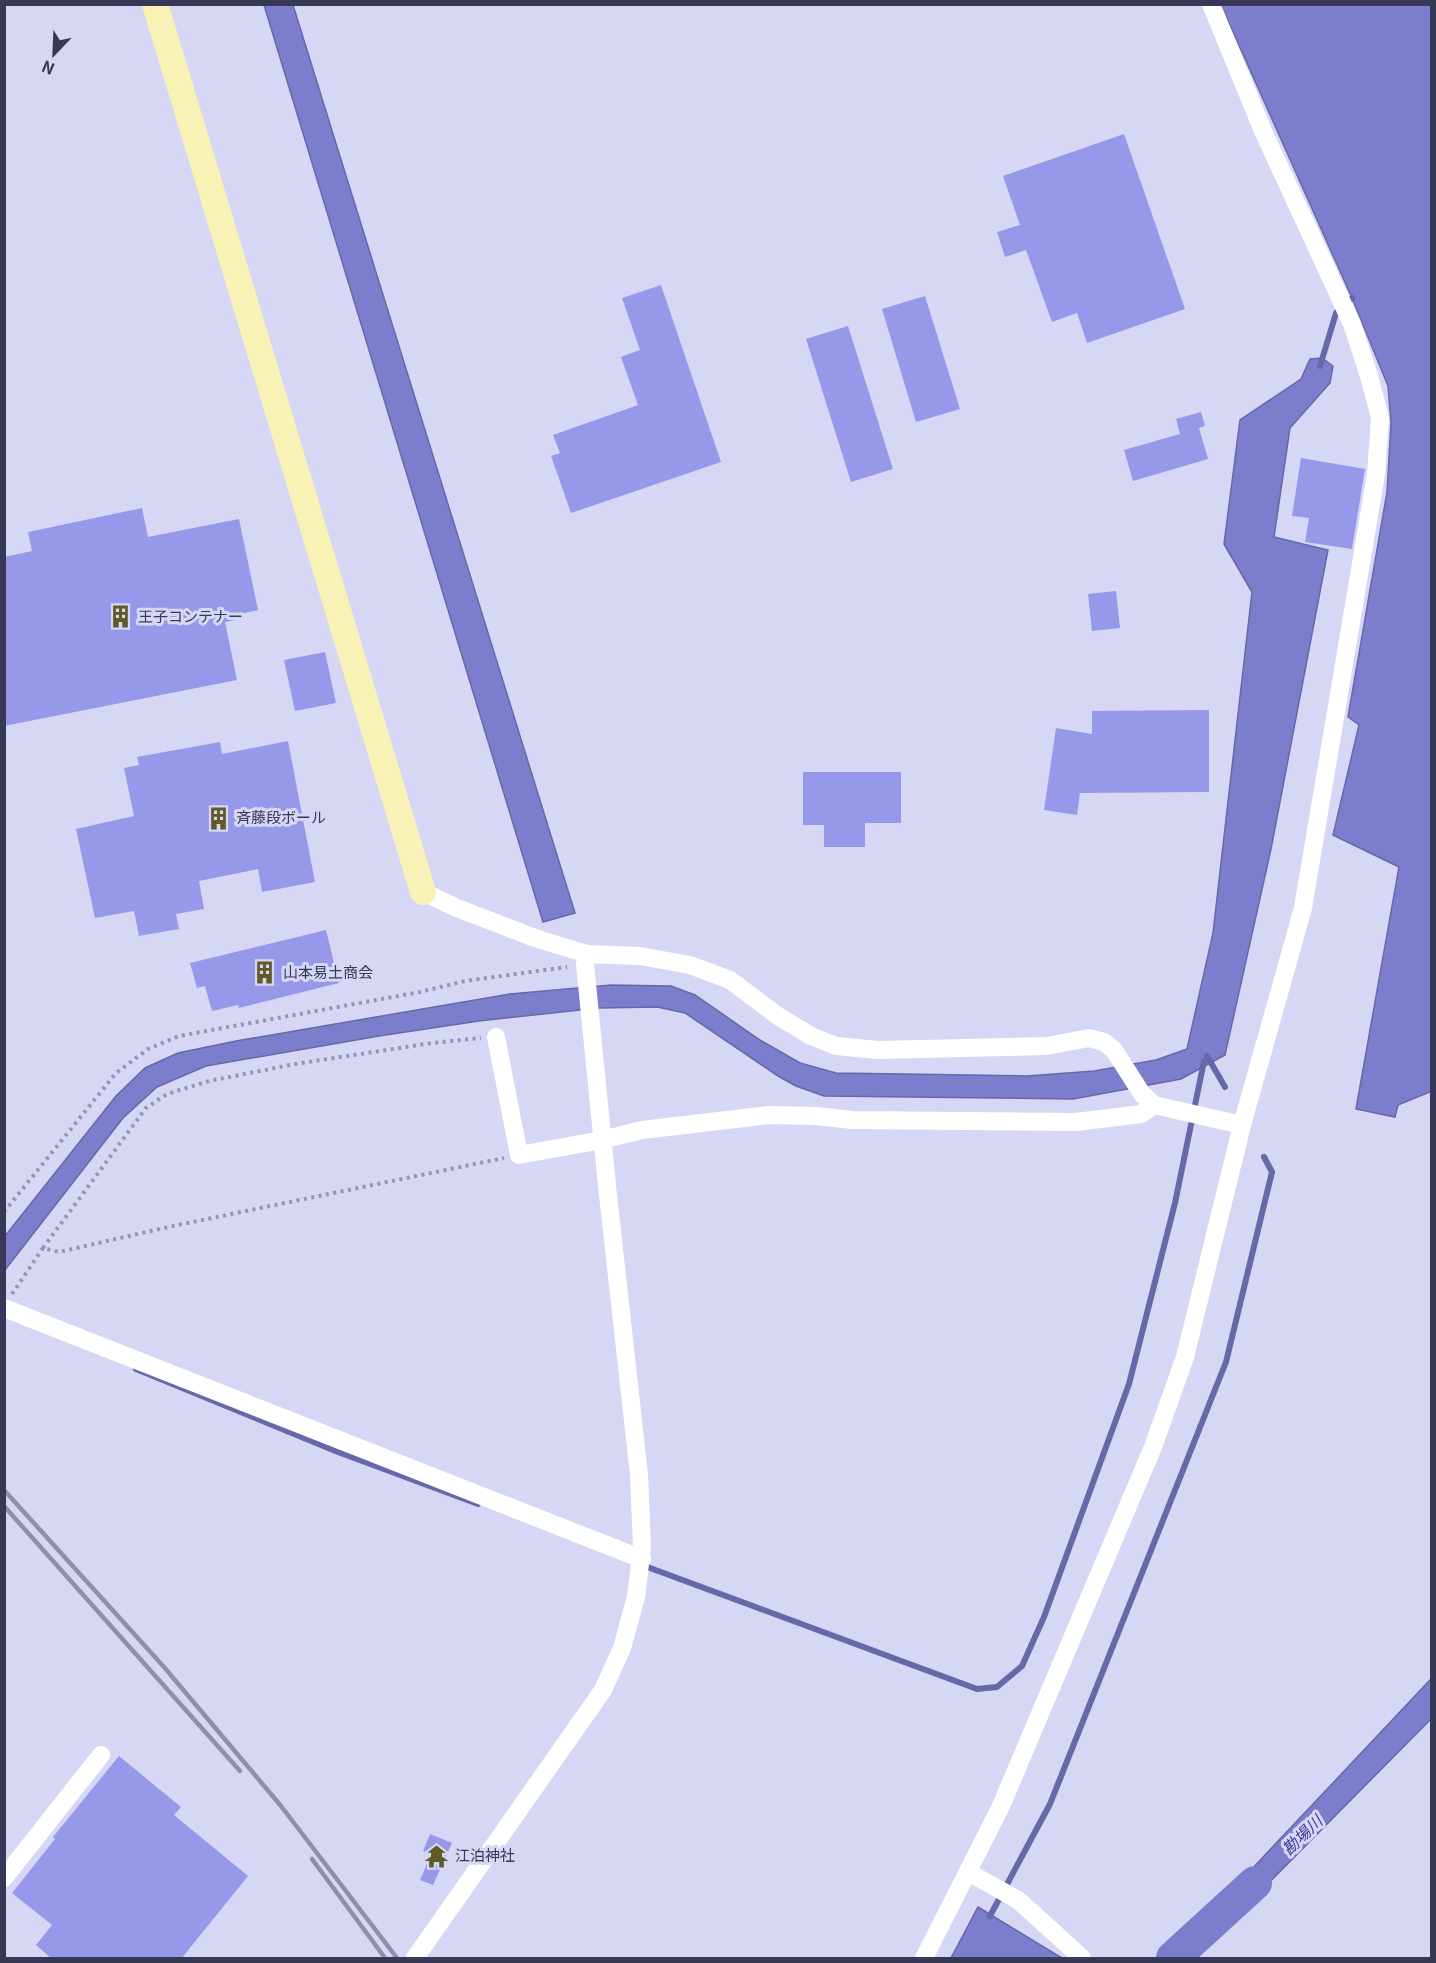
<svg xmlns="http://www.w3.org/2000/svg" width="1436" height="1963" viewBox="0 0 1436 1963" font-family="Georgia,'Noto Sans JP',serif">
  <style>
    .water { fill: #7c7dcc; stroke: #6768a9; stroke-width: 1.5 }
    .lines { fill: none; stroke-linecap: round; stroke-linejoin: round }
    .stream { stroke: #6768a9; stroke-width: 6 }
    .river { stroke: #7c7dcc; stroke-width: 34 }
    .building { fill: #9798ea }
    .path { stroke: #9395b3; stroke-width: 4; stroke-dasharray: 3 4.5; stroke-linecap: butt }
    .street { stroke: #fff; stroke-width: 18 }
    .secondary { stroke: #f9f2b7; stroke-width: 26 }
    .rail { stroke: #8d8fad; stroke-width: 4.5 }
    .labels { text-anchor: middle; stroke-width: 6; stroke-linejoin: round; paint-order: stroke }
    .poi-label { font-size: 15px; fill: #373856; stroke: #d5d7f5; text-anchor: start }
    .water-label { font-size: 16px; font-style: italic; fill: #403693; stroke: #d5d7f5 }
  </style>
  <rect width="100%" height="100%" fill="#d5d7f5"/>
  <path class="water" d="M 264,5 L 293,5 L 575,913 L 543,922 Z
    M 1221,5 L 1431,5 L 1432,1091 L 1398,1105 L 1395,1117 L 1356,1109 L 1399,867 L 1333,835 L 1359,725 L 1348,717 L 1387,492 L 1391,423 L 1388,386 L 1352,298 Z
    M 1322,358 L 1333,366 L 1330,383 L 1290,428 L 1274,537 L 1328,550 L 1271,849 L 1225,1055 L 1181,1079 L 1073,1099 L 824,1096 L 796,1086 L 778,1076 L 685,1013 L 657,1007 L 598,1008 L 479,1021 L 379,1036 L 206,1066 L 157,1087 L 123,1118 L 5,1270 L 5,1236 L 116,1096 L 145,1068 L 178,1053 L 236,1041 L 510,994 L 611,985 L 671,986 L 695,995 L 760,1040 L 800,1063 L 836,1073 L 1027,1076 L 1094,1071 L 1156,1060 L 1187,1049 L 1213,933 L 1252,592 L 1224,544 L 1240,420 L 1301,379 L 1310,359 Z
    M 1431,1679 L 1431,1719 L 1229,1923 L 1215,1908 Z
    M 978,1907 L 1062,1958 L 951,1958 Z"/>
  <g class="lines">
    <path class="stream" d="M 1320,366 L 1336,313 L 1352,298
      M 1207,1056 L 1225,1087
      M 136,1369 L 338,1452 L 478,1504
      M 642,1565 L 977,1689 L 997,1687 L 1022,1666 L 1044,1617 L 1129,1384 L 1175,1203 L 1204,1061
      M 990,1916 L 1050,1804 L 1226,1362 L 1272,1172 L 1264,1157"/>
    <path class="river" d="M 1173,1958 L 1255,1883"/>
  </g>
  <path class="building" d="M 1124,134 L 1185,309 L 1087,343 L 1077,313 L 1052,322 L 1026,250 L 1005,257 L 997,232 L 1020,225 L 1003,176 Z
    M 661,285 L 721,462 L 571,513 L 551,456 L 560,453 L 553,435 L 638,405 L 621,357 L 640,350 L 622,298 Z
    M 925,296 L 960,409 L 916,422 L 882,309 Z
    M 848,326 L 893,469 L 851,482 L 806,339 Z
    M 1201,412 L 1205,426 L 1199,428 L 1208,459 L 1133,481 L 1124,450 L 1180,434 L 1176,419 Z
    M 1301,458 L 1365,469 L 1352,549 L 1305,542 L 1309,518 L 1292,516 Z
    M 142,508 L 148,537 L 239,519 L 258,610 L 235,615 L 236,620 L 225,622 L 237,680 L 4,726 L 4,557 L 32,551 L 28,532 Z
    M 1116,591 L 1120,628 L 1092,631 L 1088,594 Z
    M 325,652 L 336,703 L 295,711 L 284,660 Z
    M 1209,710 L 1209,792 L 1080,793 L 1077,815 L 1044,810 L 1056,728 L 1092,734 L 1092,711 Z
    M 288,741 L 315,882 L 262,892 L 258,869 L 199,881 L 204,909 L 176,914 L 179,929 L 139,936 L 134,911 L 95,918 L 76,829 L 134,816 L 124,768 L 139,765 L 137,757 L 220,742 L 222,754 Z
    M 803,772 L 901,772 L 901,823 L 865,823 L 865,847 L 824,847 L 824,825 L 803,825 Z
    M 326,930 L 339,983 L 239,1008 L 238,1005 L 212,1011 L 205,986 L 197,988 L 190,963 Z
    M 119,1756 L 181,1807 L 174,1815 L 248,1876 L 181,1959 L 52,1959 L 36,1945 L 52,1925 L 12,1893 L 55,1839 L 53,1837 Z
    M 430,1834 L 452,1843 L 433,1885 L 420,1880 L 431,1854 L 423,1851 Z"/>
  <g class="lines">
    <path class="path" d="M 4,1212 L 116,1073 L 148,1049 L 179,1036 L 420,992 L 465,981 L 567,967
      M 43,1248 L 146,1108 L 167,1094 L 209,1081 L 295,1064 L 432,1043 L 481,1038
      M 12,1294 L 43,1248 L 59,1252 L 168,1227 L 504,1158"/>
    <path class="street" d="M 423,892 L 457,908 L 535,938 L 587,954 L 640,956 L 690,965 L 730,980 L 778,1016 L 811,1036 L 836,1046 L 878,1050 L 1047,1046 L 1089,1038 L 1104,1042 L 1114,1050 L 1142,1094 L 1154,1105 L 1242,1125
      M 496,1037 L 519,1155 L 602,1140 L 642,1130 L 769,1115 L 816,1116 L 852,1120 L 1076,1122 L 1141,1114 L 1154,1105
      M 4,1308 L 642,1559
      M 968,1872 L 1018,1900 L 1082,1958
      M 4,1878 L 101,1755
      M 415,1958 L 603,1690 L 622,1648 L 636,1597 L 642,1547 L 639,1475 L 608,1195 L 585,964 L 587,954
      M 924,1958 L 1001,1806 L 1153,1447 L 1185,1357 L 1242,1125 L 1303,908 L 1376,474 L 1380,418 L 1369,376 L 1352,324 L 1263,131 L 1211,4"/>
    <path class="secondary" d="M 155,4 L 423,892"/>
    <path class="rail" d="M 4,1490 L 164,1667 L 281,1806 L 397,1958
      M 4,1506 L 240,1771
      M 312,1859 L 385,1958"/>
  </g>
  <defs>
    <symbol id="building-bare" viewBox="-9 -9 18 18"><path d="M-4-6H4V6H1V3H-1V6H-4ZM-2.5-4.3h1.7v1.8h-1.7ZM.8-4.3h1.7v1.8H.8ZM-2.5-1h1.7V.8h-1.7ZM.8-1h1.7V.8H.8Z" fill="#605a26" stroke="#d5d7f5" stroke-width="2.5" paint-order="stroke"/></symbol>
    <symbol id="temple-bare" viewBox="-9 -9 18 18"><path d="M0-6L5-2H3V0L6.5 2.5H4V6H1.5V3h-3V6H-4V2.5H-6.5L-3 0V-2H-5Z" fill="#605a26" stroke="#d5d7f5" stroke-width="2.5" paint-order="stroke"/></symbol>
  </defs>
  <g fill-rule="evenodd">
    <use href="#building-bare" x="104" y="600" width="33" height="33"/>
    <use href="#building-bare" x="202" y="802" width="33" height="33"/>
    <use href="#building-bare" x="248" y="956" width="33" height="33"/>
    <use href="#temple-bare" x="420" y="1840" width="33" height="33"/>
  </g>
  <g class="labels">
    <g class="poi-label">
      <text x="138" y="622">王子コンテナー</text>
      <text x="236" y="823">斉藤段ボール</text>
      <text x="283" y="978">山本易土商会</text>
      <text x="455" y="1861">江泊神社</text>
    </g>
    <g class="water-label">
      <text transform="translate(1302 1835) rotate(-44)" y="6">勘場川</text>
    </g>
  </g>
  <rect width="1436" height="1963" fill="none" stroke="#373856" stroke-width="12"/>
  <g transform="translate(54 54) rotate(203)" stroke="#d5d7f5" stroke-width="4.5" paint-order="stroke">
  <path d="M0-4.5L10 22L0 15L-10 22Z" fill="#373856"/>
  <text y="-9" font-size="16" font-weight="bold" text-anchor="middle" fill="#373856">N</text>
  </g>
</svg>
